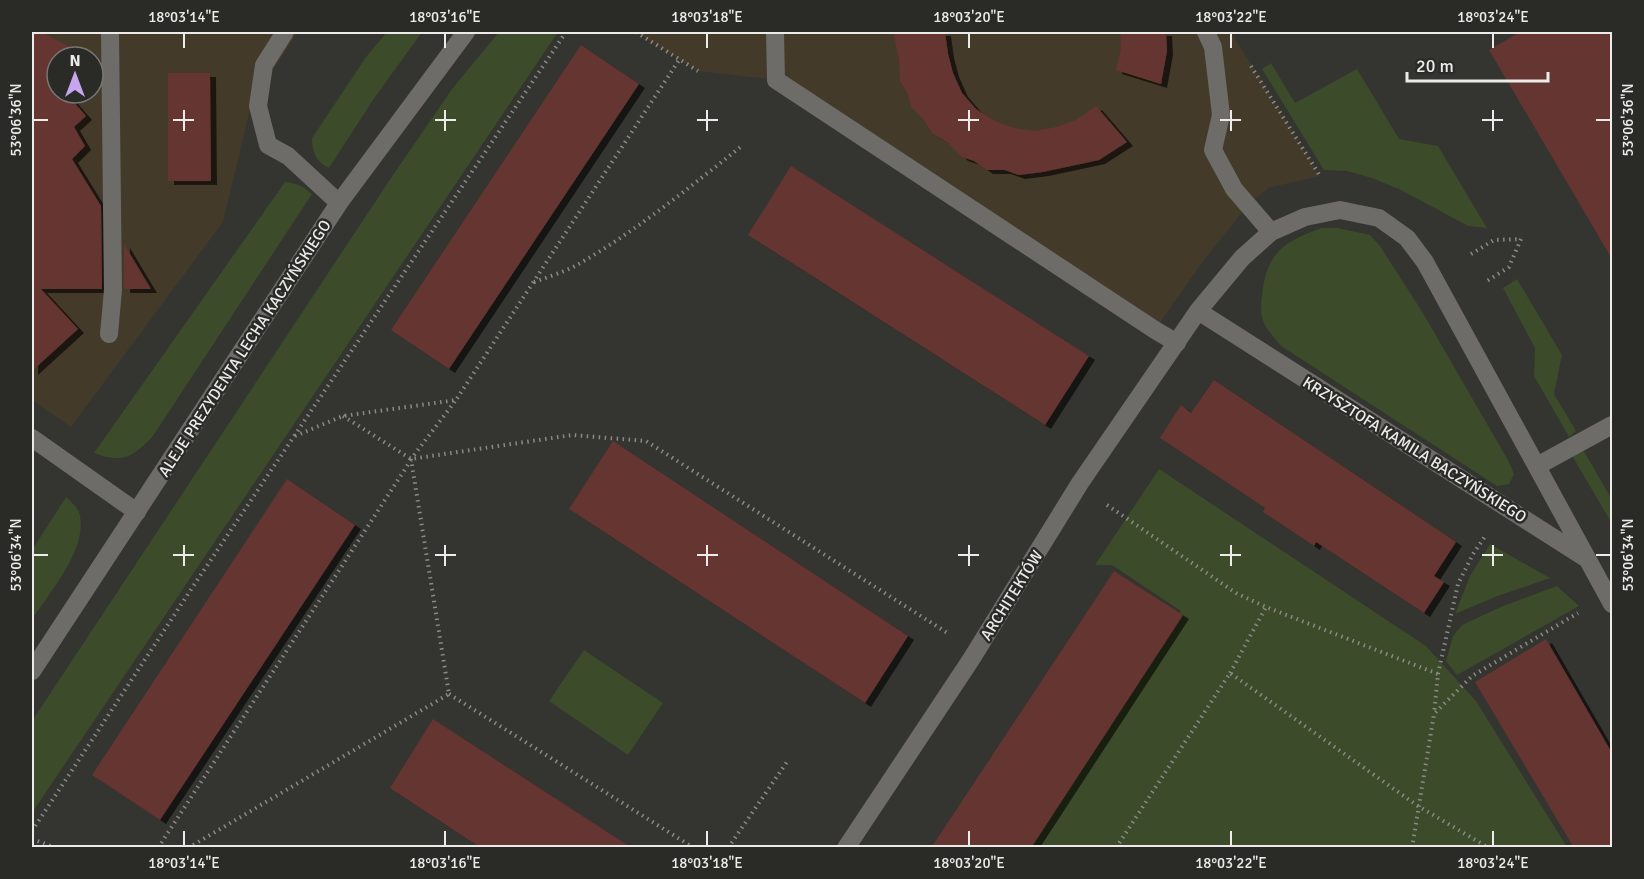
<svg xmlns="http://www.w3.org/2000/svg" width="1644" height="879" viewBox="0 0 1644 879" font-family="Signika,sans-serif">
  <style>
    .industrial { fill: #433a29; fill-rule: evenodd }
    .green { fill: #3c4b29 }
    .building { fill: #653430; filter: url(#shadow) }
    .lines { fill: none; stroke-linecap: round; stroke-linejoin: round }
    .path { stroke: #8a8a86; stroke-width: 4; stroke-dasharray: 1.5 4.5; stroke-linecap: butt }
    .lane { stroke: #6d6c68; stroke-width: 18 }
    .street { stroke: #6d6c68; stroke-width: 18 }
    .secondary { stroke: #6d6c68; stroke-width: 18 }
    .ticks { fill: none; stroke: #ecebe9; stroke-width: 2 }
    .labels { text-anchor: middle; stroke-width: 5; stroke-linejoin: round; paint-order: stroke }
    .street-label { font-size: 16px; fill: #ecebe9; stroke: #2a2a27 }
    .neatline { fill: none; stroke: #ecebe9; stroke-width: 2 }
    .ticks-label { font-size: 15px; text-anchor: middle; fill: #ecebe9 }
  </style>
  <defs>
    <filter id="shadow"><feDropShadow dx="6" dy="4" stdDeviation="0" flood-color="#0009"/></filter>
  </defs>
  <rect width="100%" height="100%" fill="#343430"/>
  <path class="industrial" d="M 32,32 L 298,32 L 252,102 L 223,222 L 71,427 L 32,400 ZM 57,57 L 93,57 L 93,93 L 57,93 Z
    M 636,32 L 1231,32 L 1320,176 L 1268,188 L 1247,206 L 1201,264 L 1155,330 L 776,80 L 698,71 Z"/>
  <path class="green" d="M 387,32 L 422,32 L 373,100 L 329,168 C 316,162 312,152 312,138 L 366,57 Z
    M 499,32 L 558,32 L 32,813 L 32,721 L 391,178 L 452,89 Z
    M 1271,63 L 1295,103 L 1357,69 L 1399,139 L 1438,146 L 1487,228 L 1468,226 L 1401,190 L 1372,178 L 1347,171 L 1324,170 L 1262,69 Z
    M 285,182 C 297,183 303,186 312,194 L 153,436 C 133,457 123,464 94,453 Z
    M 1322,228 L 1338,228 L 1370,235 L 1380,246 L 1423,313 L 1509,462 L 1514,474 L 1509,484 L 1497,486 L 1281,346 C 1275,339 1268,331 1264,323 C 1260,316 1261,304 1262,296 C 1266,253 1284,241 1322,228 Z
    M 1517,279 L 1562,355 L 1554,394 L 1576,431 L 1569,437 L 1534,376 L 1535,348 L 1503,288 Z
    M 1581,446 L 1612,500 L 1612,524 L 1570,452 Z
    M 1159,469 L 1426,646 L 1476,701 L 1567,847 L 1025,848 L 1181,611 L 1112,565 L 1095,565 Z
    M 66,497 C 71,502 79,508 80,516 C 87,550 49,593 32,620 L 32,550 Z
    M 1490,544 L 1550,578 L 1495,597 L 1455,614 L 1470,576 Z
    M 1557,586 L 1579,606 L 1457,675 L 1446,661 L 1453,636 L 1462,625 L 1503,606 Z
    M 584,650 L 663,703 L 628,755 L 549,701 Z"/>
  <path class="building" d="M 32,32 L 42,32 L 88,57 L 57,57 L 57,93 L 79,93 L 72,100 L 86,116 L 74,127 L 85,146 L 72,159 L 101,206 L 102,289 L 41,289 L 78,329 L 32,371 Z
    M 893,32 L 945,32 L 948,54 L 953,73 L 962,93 L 976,109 L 995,121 L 1014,128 L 1035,131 L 1056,127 L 1076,120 L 1096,106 L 1127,142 L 1099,160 L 1043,172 L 1019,175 L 1005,170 L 987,170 L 974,161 L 962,157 L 948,143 L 932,133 L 924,120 L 911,107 L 908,94 L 900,81 L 899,59 Z
    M 1120,32 L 1166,32 L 1167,51 L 1161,84 L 1116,70 L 1121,48 Z
    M 1520,32 L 1612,32 L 1612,259 L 1489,50 Z
    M 581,45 L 639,84 L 449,369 L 391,330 Z
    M 93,60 L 99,63 L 99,74 L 93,80 Z
    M 168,73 L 210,73 L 211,181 L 168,181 Z
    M 791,166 L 1089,356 L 1045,425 L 748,235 Z
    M 124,244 L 151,289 L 124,289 Z
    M 1214,380 L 1456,542 L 1434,576 L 1444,582 L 1424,613 L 1316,542 L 1314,546 L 1263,512 L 1265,508 L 1160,438 L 1181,405 L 1191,413 Z
    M 613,441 L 908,636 L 865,703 L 569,509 Z
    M 287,479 L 355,525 L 160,820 L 92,775 Z
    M 1114,571 L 1183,615 L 1031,848 L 931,848 Z
    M 1546,639 L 1612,753 L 1612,848 L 1574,848 L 1475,682 Z
    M 433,719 L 632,848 L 481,848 L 390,788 Z"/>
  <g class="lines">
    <path class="path" d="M 636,32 L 698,71
      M 1251,66 L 1320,176
      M 1471,254 L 1494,240 L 1521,239 L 1509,267 L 1487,281
      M 534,282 C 548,277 564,272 577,265 C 636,231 690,187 743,145
      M 343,416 L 411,459 L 572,435 L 646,441 L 949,634
      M 295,436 L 343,416 L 456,400 L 679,60
      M 1107,505 L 1236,593 L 1266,607 L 1438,674 L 1434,714
      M 1230,673 L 1266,607
      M 1438,674 L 1458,584 L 1473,554 L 1486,535
      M 449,694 L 694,848
      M 32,831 L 196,582 L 566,32
      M 32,839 L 56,848
      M 158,848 L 411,460
      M 188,848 L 449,694 L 411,459 L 456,400
      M 728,848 L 789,759
      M 1116,848 L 1230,673 L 1418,806 L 1489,848
      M 1412,848 L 1434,714 L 1472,676 L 1578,613"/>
    <path class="lane" d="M 285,32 L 264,65 L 258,106 L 268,145 L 288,156 L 339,203
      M 775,32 L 776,80 L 1155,330 L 1177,343
      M 1206,32 L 1213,47 L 1221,115 L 1213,150 L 1234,189 L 1271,232
      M 109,334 L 113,290 L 110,32
      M 1537,466 L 1612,425"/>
    <path class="street" d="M 1198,311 L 1587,559
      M 32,438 L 137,512
      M 846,848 L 972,658 L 1080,483 L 1198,311 L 1242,258 L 1271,232 L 1305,217 L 1340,210 L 1379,218 L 1407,238 L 1425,262 L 1612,604"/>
    <path class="secondary" d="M 32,671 L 339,203 L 466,32"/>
  </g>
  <path class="ticks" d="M 184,33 L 184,48M 445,33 L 445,48M 707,33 L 707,48M 969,33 L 969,48M 1231,33 L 1231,48M 1493,33 L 1493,48M 184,110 L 184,131M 445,110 L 445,131M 707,110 L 707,131M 969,110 L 969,131M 1231,110 L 1231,131M 1493,110 L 1493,131M 33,120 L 48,120M 173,120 L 194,120M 435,120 L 456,120M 697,120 L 718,120M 958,120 L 979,120M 1220,120 L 1241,120M 1482,120 L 1503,120M 1596,120 L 1611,120M 184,545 L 184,566M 445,545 L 445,566M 707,545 L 707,566M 969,545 L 969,566M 1231,545 L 1231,566M 1493,545 L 1493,566M 33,555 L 48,555M 173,555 L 194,555M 435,555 L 456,555M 697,555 L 718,555M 958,555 L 979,555M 1220,555 L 1241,555M 1482,555 L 1503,555M 1596,555 L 1611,555M 184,831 L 184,846M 445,831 L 445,846M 707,831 L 707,846M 969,831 L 969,846M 1231,831 L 1231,846M 1493,831 L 1493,846"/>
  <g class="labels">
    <g class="street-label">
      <text transform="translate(244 348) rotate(-57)" y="6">ALEJE PREZYDENTA LECHA KACZYŃSKIEGO</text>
      <text transform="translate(1415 449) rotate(32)" y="6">KRZYSZTOFA KAMILA BACZYŃSKIEGO</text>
      <text transform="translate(1011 595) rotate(-58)" y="6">ARCHITEKTÓW</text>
    </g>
  </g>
  <rect width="1644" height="879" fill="none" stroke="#2a2a27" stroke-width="66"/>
  <g transform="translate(75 75)"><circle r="28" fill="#2a2a27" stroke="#787775" stroke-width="1.5"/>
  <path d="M0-4.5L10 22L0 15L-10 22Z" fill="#c7a6ef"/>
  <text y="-9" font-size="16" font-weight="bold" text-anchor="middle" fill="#ecebe9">N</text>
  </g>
  <path d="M1407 72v9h141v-9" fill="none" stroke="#ecebe9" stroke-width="3"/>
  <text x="1416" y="72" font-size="18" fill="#ecebe9" stroke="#2a2a27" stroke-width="4.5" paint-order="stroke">20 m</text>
  <rect x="33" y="33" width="1578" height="813" class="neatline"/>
  <g class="ticks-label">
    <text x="184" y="22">18°03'14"E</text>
    <text x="445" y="22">18°03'16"E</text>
    <text x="707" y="22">18°03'18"E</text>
    <text x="969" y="22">18°03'20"E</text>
    <text x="1231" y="22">18°03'22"E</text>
    <text x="1493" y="22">18°03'24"E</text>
    <text transform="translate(16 120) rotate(-90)" y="5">53°06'36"N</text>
    <text transform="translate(1628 120) rotate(-90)" y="5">53°06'36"N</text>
    <text transform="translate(16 555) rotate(-90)" y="5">53°06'34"N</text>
    <text transform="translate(1628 555) rotate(-90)" y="5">53°06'34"N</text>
    <text x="184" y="868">18°03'14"E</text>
    <text x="445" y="868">18°03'16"E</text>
    <text x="707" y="868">18°03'18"E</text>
    <text x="969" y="868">18°03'20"E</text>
    <text x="1231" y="868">18°03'22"E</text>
    <text x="1493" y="868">18°03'24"E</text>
  </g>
</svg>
